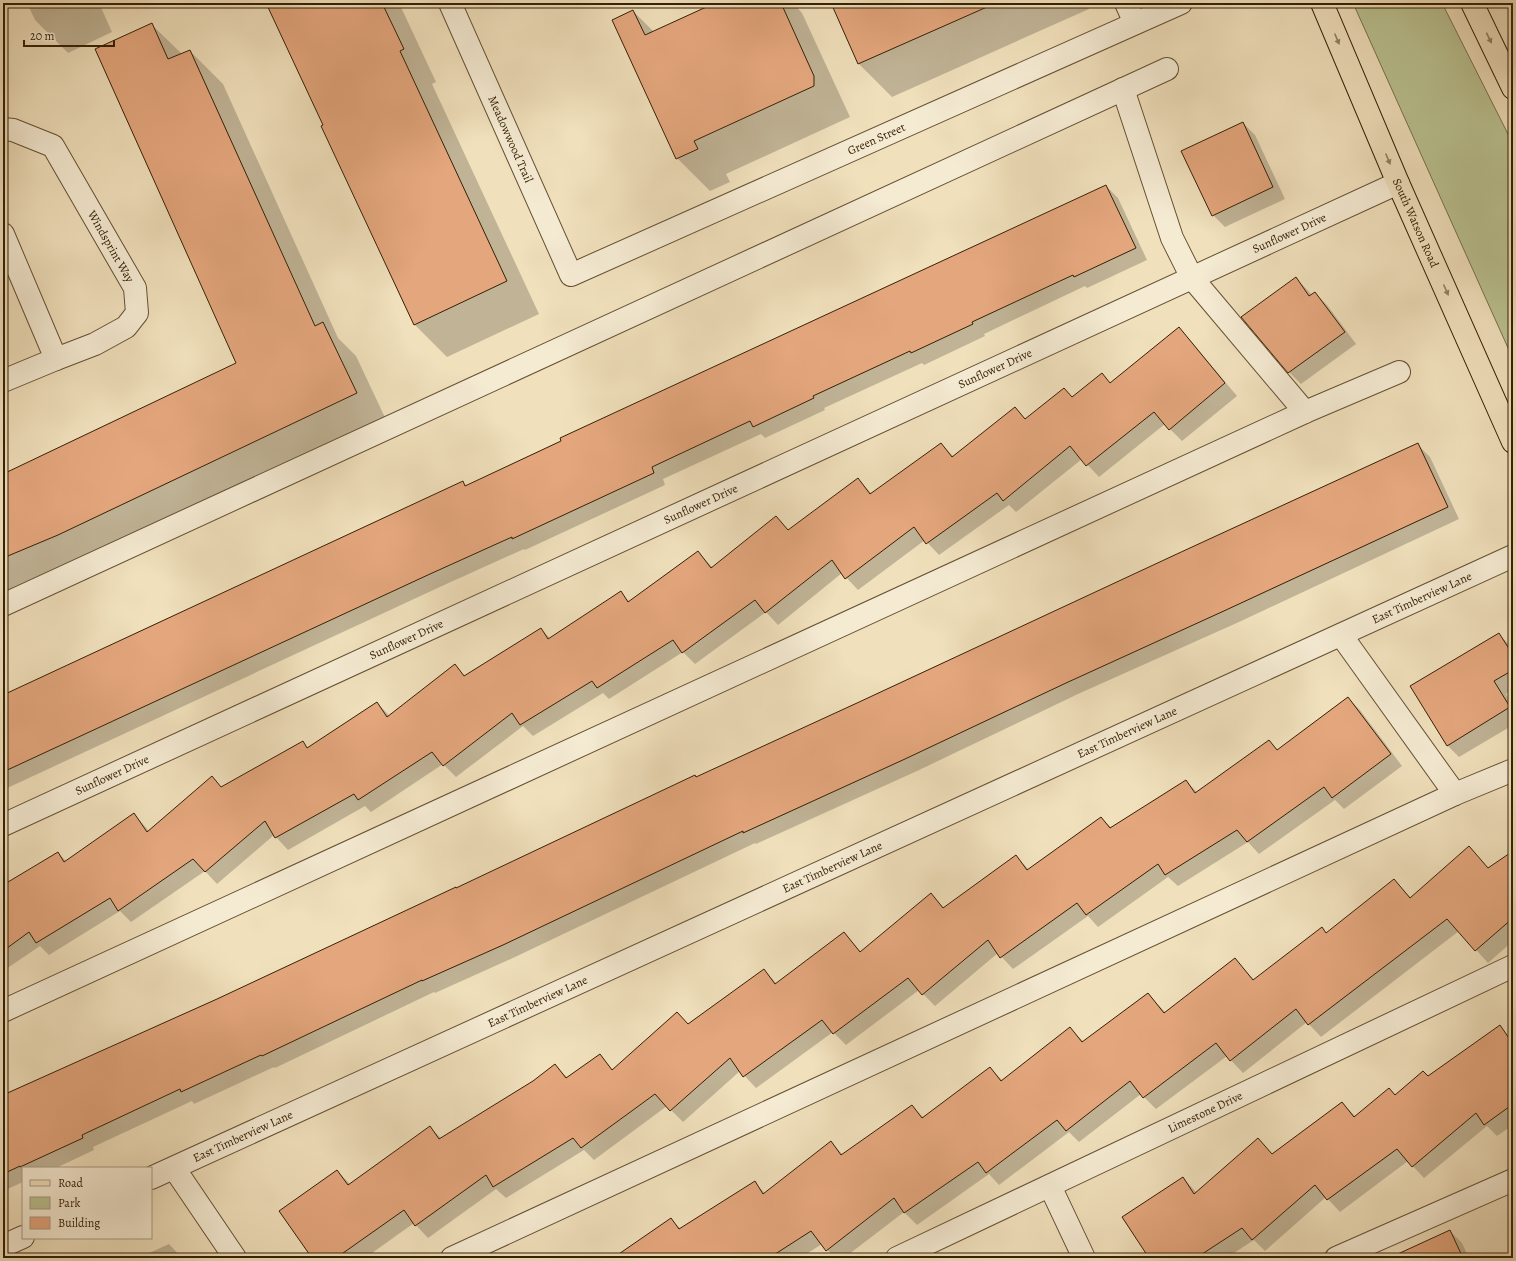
<svg xmlns="http://www.w3.org/2000/svg" width="1516" height="1261" viewBox="0 0 1516 1261" font-family="Alegreya,serif">
  <style>
    .green { fill: #bac291; stroke: #78714b }
    .shadow { fill: #0003 }
    .building { fill: #e4a67d; stroke: #352005 }
    .lines { fill: none; stroke-linecap: round; stroke-linejoin: round }
    .minor-casing { stroke: #645033; stroke-width: 24 }
    .major-casing { stroke: #352005; stroke-width: 24 }
    .highway-casing { stroke: #352005; stroke-width: 24 }
    .minor { stroke: #f5ebd3; stroke-width: 22 }
    .major { stroke: #f0e0bc; stroke-width: 22 }
    .highway { stroke: #f0e0bc; stroke-width: 22 }
    .oneway { fill: #928060 }
    .labels { text-anchor: middle; stroke-width: 3; stroke-linejoin: round; paint-order: stroke }
    .street-label { font-size: 12px; fill: #352005; stroke: #f5ebd3 }
  </style>
  <rect width="100%" height="100%" fill="#f0e0bc"/>
  <filter id="stains"><feTurbulence type="fractalNoise" baseFrequency=".005" numOctaves="4"/><feColorMatrix values="0 0 0 0 .2 0 0 0 0 .09 0 0 0 0 .02 0 0 0 .5 -.17"/></filter>
  <radialGradient id="worn" r=".72"><stop offset=".6" stop-color="#630" stop-opacity="0"/><stop offset="1" stop-color="#630" stop-opacity=".3"/></radialGradient>
  <path class="green" d="M 1353,3 L 1442,3 L 1513,144 L 1513,359 Z"/>
  <path class="shadow" d="M 27,3 L 99,3 L 112,32 L 68,53 L 35,20 Z
    M 267,3 L 399,3 L 436,82 L 432,84 L 539,314 L 447,357 L 414,324 Z
    M 718,3 L 793,3 L 802,13 L 850,117 L 726,174 L 730,182 L 710,191 L 677,158 L 633,11 L 654,32 Z
    M 832,3 L 1086,3 L 1089,9 L 892,97 L 859,64 Z
    M 151,24 L 182,54 L 190,51 L 223,84 L 338,338 L 356,356 L 389,426 L 3,606 L 3,472 L 5,474 L 238,364 Z
    M 1243,123 L 1255,135 L 1285,199 L 1225,227 L 1213,215 Z
    M 1106,186 L 1118,198 L 1147,260 L 1087,288 L 1085,286 L 984,334 L 985,336 L 924,365 L 922,363 L 824,408 L 825,410 L 765,438 L 761,434 L 663,479 L 665,485 L 525,550 L 524,549 L 442,586 L 3,790 L 3,696 L 462,482 L 467,486 Z
    M 1296,278 L 1312,295 L 1315,293 L 1327,305 L 1356,344 L 1301,384 L 1289,372 Z
    M 1178,328 L 1190,340 L 1237,396 L 1182,441 L 1165,424 L 1099,477 L 1082,459 L 1016,512 L 1009,505 L 939,555 L 925,540 L 858,590 L 842,573 L 778,625 L 766,612 L 695,664 L 683,652 L 609,699 L 603,693 L 533,736 L 523,726 L 456,777 L 443,764 L 371,812 L 365,806 L 288,850 L 274,835 L 217,884 L 205,871 L 131,922 L 120,911 L 49,955 L 40,946 L 3,971 L 3,886 L 58,853 L 66,861 L 134,814 L 149,831 L 302,743 L 308,748 L 377,703 L 390,716 L 455,666 L 465,676 L 541,629 L 550,638 L 621,593 L 630,602 L 698,552 L 713,568 L 776,517 L 789,531 L 858,479 L 872,494 L 941,444 L 954,457 L 1015,408 L 1026,420 L 1064,389 L 1073,398 L 1102,375 L 1111,384 Z
    M 1418,445 L 1430,457 L 1459,519 L 1239,622 L 1078,694 L 917,771 L 756,844 L 755,843 L 515,957 L 435,993 L 434,992 L 275,1068 L 274,1067 L 194,1104 L 192,1101 L 93,1147 L 94,1150 L 56,1168 L 23,1168 L 23,1182 L 3,1191 L 3,1096 L 217,1000 Z
    M 1499,634 L 1513,649 L 1513,689 L 1506,694 L 1513,706 L 1513,725 L 1459,757 L 1447,745 Z
    M 1348,698 L 1360,710 L 1402,766 L 1344,809 L 1335,800 L 1259,854 L 1248,842 L 1178,886 L 1168,877 L 1098,927 L 1088,916 L 1013,969 L 998,953 L 935,1006 L 919,990 L 846,1045 L 833,1032 L 756,1088 L 740,1071 L 683,1122 L 667,1106 L 594,1160 L 584,1150 L 506,1198 L 496,1189 L 428,1238 L 414,1223 L 365,1258 L 314,1258 L 337,1171 L 351,1185 L 430,1127 L 441,1138 L 534,1082 L 555,1066 L 568,1078 L 600,1055 L 613,1070 L 688,1025 L 764,970 L 777,984 L 844,933 L 861,952 L 931,894 L 944,908 L 1016,856 L 1029,870 L 1101,818 L 1112,828 L 1186,781 L 1198,793 L 1269,741 L 1278,750 Z
    M 1513,853 L 1513,941 L 1488,963 L 1459,931 L 1321,1037 L 1307,1022 L 1243,1073 L 1227,1056 L 1156,1109 L 1141,1094 L 1079,1142 L 1069,1132 L 999,1185 L 989,1174 L 917,1225 L 904,1212 L 844,1258 L 835,1258 L 822,1244 L 800,1258 L 615,1258 L 671,1220 L 681,1229 L 754,1182 L 765,1193 L 831,1142 L 843,1155 L 912,1106 L 924,1118 L 990,1068 L 1003,1081 L 1070,1029 L 1084,1042 L 1148,994 L 1166,1013 L 1235,959 L 1254,980 L 1322,929 L 1327,933 L 1394,880 L 1411,898 L 1481,860 L 1489,869 Z
    M 1500,1027 L 1513,1041 L 1513,1125 L 1497,1136 L 1487,1126 L 1424,1178 L 1408,1161 L 1340,1212 L 1326,1197 L 1265,1251 L 1254,1240 L 1226,1258 L 1150,1258 L 1183,1178 L 1197,1193 L 1258,1139 L 1272,1154 L 1342,1103 L 1356,1117 L 1389,1089 L 1396,1095 L 1428,1077 Z
    M 1450,1231 L 1462,1243 L 1469,1258 L 1391,1258 Z
    M 169,1244 L 182,1258 L 138,1258 Z
    M 1016,1254 L 1020,1258 L 1008,1258 Z"/>
  <path class="building" d="M 266,3 L 382,3 L 404,49 L 400,51 L 507,281 L 414,325 L 321,126 L 323,125 Z
    M 715,3 L 781,3 L 814,76 L 814,86 L 694,141 L 698,149 L 676,159 L 612,20 L 633,10 L 645,35 Z
    M 831,3 L 996,3 L 858,64 Z
    M 152,23 L 168,59 L 190,50 L 315,326 L 323,322 L 357,393 L 58,535 L 3,558 L 3,474 L 236,363 L 95,49 Z
    M 1243,122 L 1273,187 L 1212,216 L 1181,151 Z
    M 1106,185 L 1136,248 L 1074,277 L 1073,275 L 972,322 L 973,324 L 911,353 L 910,351 L 813,396 L 814,398 L 753,427 L 750,421 L 652,467 L 654,473 L 512,539 L 512,537 L 430,574 L 3,772 L 3,695 L 463,481 L 465,486 L 561,441 L 560,438 Z
    M 1296,277 L 1309,296 L 1315,292 L 1345,332 L 1288,373 L 1241,317 Z
    M 1179,327 L 1225,383 L 1169,430 L 1154,412 L 1086,466 L 1070,446 L 1003,501 L 997,493 L 926,544 L 914,527 L 845,579 L 832,560 L 765,613 L 755,600 L 682,653 L 673,640 L 597,688 L 592,681 L 520,725 L 512,713 L 443,766 L 432,752 L 358,800 L 354,794 L 275,838 L 265,821 L 205,872 L 193,859 L 118,911 L 110,898 L 36,943 L 29,932 L 3,951 L 3,885 L 58,852 L 64,862 L 134,813 L 147,832 L 212,776 L 221,787 L 303,741 L 307,748 L 377,702 L 387,717 L 455,664 L 464,676 L 541,628 L 548,639 L 621,591 L 628,602 L 698,551 L 711,568 L 776,516 L 788,530 L 858,478 L 870,494 L 941,443 L 952,457 L 1015,407 L 1025,419 L 1064,388 L 1072,397 L 1102,373 L 1110,383 Z
    M 1418,443 L 1448,507 L 1226,610 L 1066,683 L 905,759 L 743,833 L 743,831 L 503,945 L 422,981 L 422,980 L 262,1056 L 261,1055 L 181,1092 L 180,1089 L 82,1135 L 83,1138 L 20,1167 L 20,1166 L 3,1174 L 3,1095 L 217,999 L 456,887 L 456,888 L 695,775 L 696,777 L 857,703 L 1179,553 Z
    M 1499,633 L 1513,655 L 1513,670 L 1494,681 L 1510,707 L 1447,746 L 1410,686 Z
    M 1348,697 L 1391,754 L 1332,798 L 1324,787 L 1247,842 L 1237,830 L 1165,875 L 1158,864 L 1086,915 L 1077,903 L 1000,958 L 988,940 L 922,995 L 908,978 L 833,1034 L 822,1020 L 743,1077 L 730,1058 L 670,1111 L 655,1094 L 581,1148 L 573,1138 L 493,1187 L 486,1175 L 415,1226 L 404,1210 L 336,1258 L 312,1258 L 279,1211 L 337,1170 L 348,1185 L 430,1126 L 439,1139 L 533,1081 L 555,1064 L 566,1078 L 600,1054 L 612,1070 L 677,1012 L 688,1024 L 764,969 L 775,984 L 844,932 L 860,952 L 931,893 L 943,908 L 1016,855 L 1027,870 L 1101,817 L 1110,828 L 1186,780 L 1195,793 L 1269,740 L 1277,750 Z
    M 1469,846 L 1488,868 L 1513,851 L 1513,918 L 1475,951 L 1447,919 L 1308,1025 L 1296,1009 L 1230,1061 L 1216,1043 L 1143,1098 L 1130,1081 L 1066,1131 L 1057,1120 L 986,1173 L 978,1162 L 904,1213 L 894,1198 L 826,1251 L 811,1231 L 769,1258 L 613,1258 L 671,1218 L 679,1229 L 755,1181 L 763,1194 L 831,1141 L 841,1155 L 912,1105 L 922,1118 L 990,1067 L 1001,1081 L 1070,1027 L 1082,1042 L 1148,993 L 1164,1013 L 1235,958 L 1253,980 L 1322,927 L 1326,933 L 1394,879 L 1410,898 Z
    M 1500,1025 L 1513,1044 L 1513,1104 L 1484,1125 L 1476,1113 L 1412,1167 L 1397,1149 L 1327,1200 L 1315,1185 L 1252,1240 L 1242,1228 L 1196,1258 L 1149,1258 L 1122,1217 L 1183,1177 L 1194,1194 L 1258,1138 L 1272,1154 L 1342,1102 L 1354,1117 L 1389,1088 L 1395,1095 L 1423,1071 L 1428,1076 Z
    M 1450,1230 L 1463,1258 L 1389,1258 Z"/>
  <g class="lines">
    <defs>
      <g id="minor">
        <path id="s1" d="M 450,3 L 571,275 L 1181,3"/>
        <path d="M 1126,3 L 1135,23"/>
        <path d="M 1123,89 L 1172,238 L 1192,278 L 1305,412"/>
        <path id="s2" d="M 3,129 L 13,130 L 53,146 L 135,288 L 137,313 L 126,327 L 95,344 L 56,359"/>
        <path d="M 3,234 L 56,359 L 3,381"/>
        <path d="M 3,605 L 1167,69"/>
        <path d="M 1341,635 L 1455,794"/>
        <path id="s3" d="M 3,825 L 1398,183"/>
        <path d="M 3,1011 L 1305,412 L 1399,372"/>
        <path d="M 174,1168 L 235,1258"/>
        <path id="s4" d="M 151,1178 L 1513,556"/>
        <path d="M 1050,1186 L 1084,1258"/>
        <path d="M 3,1246 L 23,1237"/>
        <path d="M 452,1258 L 1455,794 L 1513,770"/>
        <path id="s5" d="M 897,1258 L 1513,966"/>
        <path d="M 1336,1258 L 1513,1180"/>
      </g>
      <g id="major">
        <path id="s6" d="M 1322,3 L 1398,183 L 1513,442"/>
      </g>
      <path id="highway" d="M 1472,3 L 1513,88"/>
    </defs>
    <use href="#minor" class="minor-casing"/>
    <use href="#major" class="major-casing"/>
    <use href="#highway" class="highway-casing"/>
    <use href="#minor" class="minor"/>
    <use href="#major" class="major"/>
    <use href="#highway" class="highway"/>
  </g>
  <defs><path id="oneway-solid" d="M-6-.8H1V-3.2L6.5 0L1 3.2V.8H-6Z"/></defs>
  <g class="oneway">
    <use href="#oneway-solid" transform="translate(1489 38) rotate(64)"/>
    <use href="#oneway-solid" transform="translate(1337 39) rotate(67)"/>
    <use href="#oneway-solid" transform="translate(1388 159) rotate(67)"/>
    <use href="#oneway-solid" transform="translate(1446 290) rotate(66)"/>
  </g>
  <g class="labels">
    <g class="street-label">
      <text dy="4" stroke="none"><textPath href="#s1" startOffset="149">Meadowwood Trail</textPath></text>
      <text dy="4" stroke="none"><textPath href="#s1" startOffset="632">Green Street</textPath></text>
      <text dy="4" stroke="none"><textPath href="#s6" startOffset="239">South Watson Road</textPath></text>
      <text dy="4" stroke="none"><textPath href="#s3" startOffset="1416">Sunflower Drive</textPath></text>
      <text dy="4" stroke="none"><textPath href="#s2" startOffset="169">Windsprint Way</textPath></text>
      <text dy="4" stroke="none"><textPath href="#s3" startOffset="1092">Sunflower Drive</textPath></text>
      <text dy="4" stroke="none"><textPath href="#s3" startOffset="768">Sunflower Drive</textPath></text>
      <text dy="4" stroke="none"><textPath href="#s4" startOffset="1397">East Timberview Lane</textPath></text>
      <text dy="4" stroke="none"><textPath href="#s3" startOffset="444">Sunflower Drive</textPath></text>
      <text dy="4" stroke="none"><textPath href="#s4" startOffset="1073">East Timberview Lane</textPath></text>
      <text dy="4" stroke="none"><textPath href="#s3" startOffset="120">Sunflower Drive</textPath></text>
      <text dy="4" stroke="none"><textPath href="#s4" startOffset="749">East Timberview Lane</textPath></text>
      <text dy="4" stroke="none"><textPath href="#s4" startOffset="425">East Timberview Lane</textPath></text>
      <text dy="4" stroke="none"><textPath href="#s5" startOffset="341">Limestone Drive</textPath></text>
      <text dy="4" stroke="none"><textPath href="#s4" startOffset="101">East Timberview Lane</textPath></text>
    </g>
  </g>
  <rect width="1516" height="1261" fill="none" stroke="#f0e0bc" stroke-width="16"/>
  <rect x="4" y="4" width="1508" height="1253" fill="none" stroke="#352005" stroke-width="2"/>
  <rect x="8" y="8" width="1500" height="1245" fill="none" stroke="#352005"/>
  <rect x="22" y="1167" width="130" height="72" fill="#f5ebd3" stroke="#a89a81"/>
  <rect x="30" y="1180" width="20" height="6" fill="#f0e0bc" stroke="#a89a81"/>
  <text x="58" y="1187" font-size="12" fill="#352005">Road</text>
  <rect x="30" y="1197" width="20" height="12" fill="#bac291" stroke="#a89a81"/>
  <text x="58" y="1207" font-size="12" fill="#352005">Park</text>
  <rect x="30" y="1217" width="20" height="12" fill="#e4a67d" stroke="#a89a81"/>
  <text x="58" y="1227" font-size="12" fill="#352005">Building</text>
  <path d="M24 40v6h90v-6" fill="none" stroke="#352005" stroke-width="2"/>
  <text x="30" y="40" font-size="12" fill="#352005" stroke="#f5ebd3" stroke-width="3" paint-order="stroke">20 m</text>
  <rect width="100%" height="100%" filter="url(#stains)"/>
  <rect width="100%" height="100%" fill="url(#worn)"/>
</svg>
